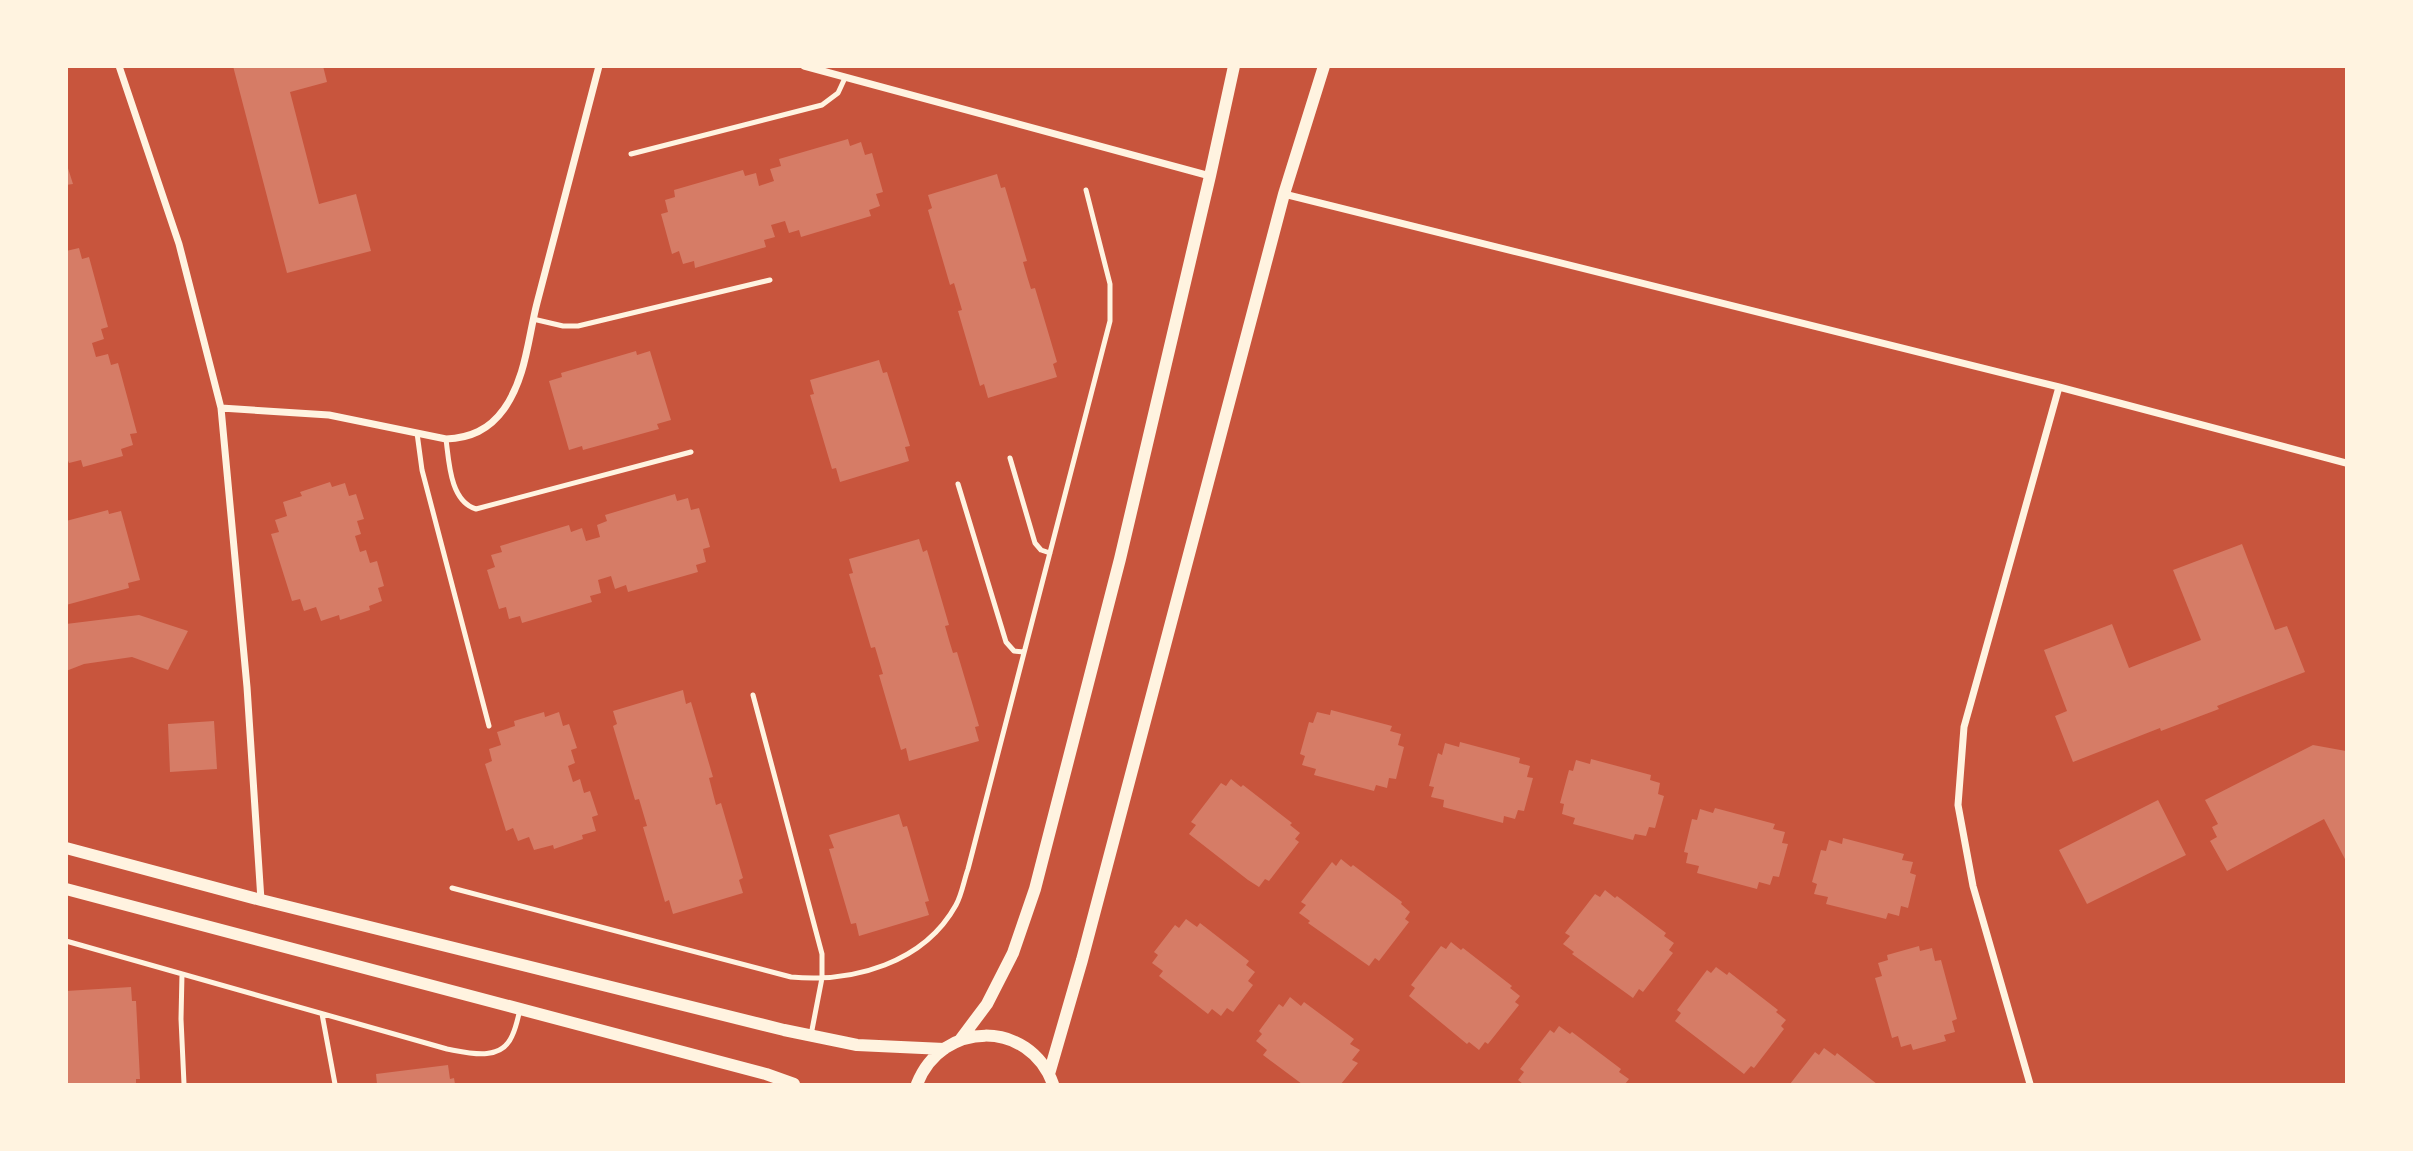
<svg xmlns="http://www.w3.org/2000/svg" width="2413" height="1151" viewBox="0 0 2413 1151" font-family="'PT Sans Narrow',sans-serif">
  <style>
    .building { fill: #d67c66 }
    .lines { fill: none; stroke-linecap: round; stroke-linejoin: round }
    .service { stroke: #fff3e0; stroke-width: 5 }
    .minor { stroke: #fff3e0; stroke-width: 7 }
    .tertiary { stroke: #fff3e0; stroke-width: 12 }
  </style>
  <rect width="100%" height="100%" fill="#c8553d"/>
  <path class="building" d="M 233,66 L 323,66 L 327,82 L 290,92 L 319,204 L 356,194 L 371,251 L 287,273 Z
    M 848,139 L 850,146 L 861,142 L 865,155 L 872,153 L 883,192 L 876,194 L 880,206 L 869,210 L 871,216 L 801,237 L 799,230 L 789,233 L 785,221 L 771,225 L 775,237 L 764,240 L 766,247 L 695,268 L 694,261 L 683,264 L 679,251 L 672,254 L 661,214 L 668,212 L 665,200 L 675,197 L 674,190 L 743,170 L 745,176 L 756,173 L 759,186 L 774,181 L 770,169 L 781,166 L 779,159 Z
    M 66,162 L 73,184 L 66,185 Z
    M 997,174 L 1001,188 L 1005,187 L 1027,261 L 1023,262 L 1027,276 L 1031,289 L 1035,288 L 1057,362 L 1053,364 L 1057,377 L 988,398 L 984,384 L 980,386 L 958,311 L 962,310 L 954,283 L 950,285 L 928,210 L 932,208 L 928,195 Z
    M 79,248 L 82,259 L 89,257 L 108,327 L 101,329 L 104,339 L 92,343 L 96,357 L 108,354 L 111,365 L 118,363 L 137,433 L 130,434 L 133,445 L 121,449 L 123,456 L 83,467 L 81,460 L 69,463 L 66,456 L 66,251 Z
    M 636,351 L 637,355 L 650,351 L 671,420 L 657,424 L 659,429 L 583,450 L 582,446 L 569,450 L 549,381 L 562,377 L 561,373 Z
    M 879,360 L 883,373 L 887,372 L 910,446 L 905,447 L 909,461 L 840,482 L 836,468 L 832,469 L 810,395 L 814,394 L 810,380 Z
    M 330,482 L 332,487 L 345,483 L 349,496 L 356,494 L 364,519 L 357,521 L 361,534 L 355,536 L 360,552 L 366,550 L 370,563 L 377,561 L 384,586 L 378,588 L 382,601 L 369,606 L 370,610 L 340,620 L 339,615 L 321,621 L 316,607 L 304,611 L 300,599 L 292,601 L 271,534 L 279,532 L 275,520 L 287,516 L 283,502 L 302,496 L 300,492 Z
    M 675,494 L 677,501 L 688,498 L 691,510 L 699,508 L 710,547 L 703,549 L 706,562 L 696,565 L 698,572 L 628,592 L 626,585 L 615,589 L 611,576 L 598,580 L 601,593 L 590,596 L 592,602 L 522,623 L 520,616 L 509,619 L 506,607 L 499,609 L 487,570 L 495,567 L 491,555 L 502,552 L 500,546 L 569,525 L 571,532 L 582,528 L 586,541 L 600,537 L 597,525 L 607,521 L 605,515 Z
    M 108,510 L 109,514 L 121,511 L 140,580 L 128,583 L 129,588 L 66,605 L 66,521 Z
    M 919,539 L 923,552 L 927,550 L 949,625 L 945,626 L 949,640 L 953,653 L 957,652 L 979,726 L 975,727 L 979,741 L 909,761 L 906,748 L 901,750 L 879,675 L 883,674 L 875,647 L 871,648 L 849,574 L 853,573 L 849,559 Z
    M 2242,544 L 2275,630 L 2287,626 L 2305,672 L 2217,706 L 2219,709 L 2161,731 L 2160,728 L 2073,762 L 2055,716 L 2067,711 L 2044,650 L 2112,624 L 2129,668 L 2201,640 L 2173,570 Z
    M 139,615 L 188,631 L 168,670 L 132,657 L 84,664 L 66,671 L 66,624 Z
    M 683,690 L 686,704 L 691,702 L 713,777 L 709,778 L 716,805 L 721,803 L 743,878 L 739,880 L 743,893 L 673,914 L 669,900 L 665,902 L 643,827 L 647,826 L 639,799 L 635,800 L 613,726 L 617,724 L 613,711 Z
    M 1331,710 L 1392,726 L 1390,731 L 1401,734 L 1398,745 L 1404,747 L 1396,779 L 1389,778 L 1387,788 L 1376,785 L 1374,791 L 1314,775 L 1316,769 L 1302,765 L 1305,756 L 1300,754 L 1309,722 L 1313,723 L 1317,712 L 1330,715 Z
    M 544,712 L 545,717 L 559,712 L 563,726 L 569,724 L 577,748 L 571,750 L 575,763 L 568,766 L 573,782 L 580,779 L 584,793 L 590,791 L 598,815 L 592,817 L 596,831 L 582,835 L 583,839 L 554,849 L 553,845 L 534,850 L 529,837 L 518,841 L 513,828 L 506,831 L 485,764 L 492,761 L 489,749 L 501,745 L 497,732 L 515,726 L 514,721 Z
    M 214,721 L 217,769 L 170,772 L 168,724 Z
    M 1460,742 L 1520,758 L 1519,763 L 1530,766 L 1527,777 L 1533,778 L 1524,811 L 1518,810 L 1515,819 L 1504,816 L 1503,823 L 1443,807 L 1444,800 L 1431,797 L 1434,787 L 1429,786 L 1438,753 L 1442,755 L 1445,743 L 1459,747 Z
    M 2313,745 L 2346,751 L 2346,861 L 2324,819 L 2227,871 L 2210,841 L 2217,837 L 2212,827 L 2218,824 L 2205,800 Z
    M 1591,759 L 1651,775 L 1650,780 L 1660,783 L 1658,794 L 1664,796 L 1655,828 L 1649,827 L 1646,836 L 1635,834 L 1633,840 L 1573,824 L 1575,818 L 1562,814 L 1564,804 L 1560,803 L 1569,770 L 1573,771 L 1576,760 L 1590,764 Z
    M 1231,779 L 1241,787 L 1243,785 L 1292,823 L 1290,825 L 1300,833 L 1295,839 L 1299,842 L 1269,881 L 1265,879 L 1259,887 L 1248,880 L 1189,834 L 1196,825 L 1191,822 L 1221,783 L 1226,786 Z
    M 2158,800 L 2186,855 L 2087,904 L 2059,850 Z
    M 1715,808 L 1775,824 L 1773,829 L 1785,832 L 1782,843 L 1788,844 L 1779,877 L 1773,876 L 1770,885 L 1759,882 L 1757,889 L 1697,873 L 1699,866 L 1686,863 L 1688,853 L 1684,852 L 1692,819 L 1697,820 L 1700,809 L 1713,813 Z
    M 899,814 L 903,827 L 907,826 L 929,901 L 925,902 L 929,915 L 859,936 L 856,923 L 851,924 L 829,849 L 834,848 L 829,835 Z
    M 1843,838 L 1904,854 L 1902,860 L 1913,862 L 1910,873 L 1916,875 L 1908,908 L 1901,906 L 1899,916 L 1888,913 L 1886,919 L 1826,904 L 1828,897 L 1814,894 L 1817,884 L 1812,882 L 1821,850 L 1826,851 L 1829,840 L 1842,844 Z
    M 1341,859 L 1351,867 L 1353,865 L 1402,902 L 1401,904 L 1410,912 L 1405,919 L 1409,922 L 1379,961 L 1375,958 L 1369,966 L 1308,923 L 1310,921 L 1299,913 L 1306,905 L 1301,902 L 1332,862 L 1336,866 Z
    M 1605,890 L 1615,898 L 1617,896 L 1666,933 L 1664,936 L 1674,943 L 1669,950 L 1673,953 L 1643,992 L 1639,989 L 1633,998 L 1572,954 L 1574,952 L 1563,944 L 1570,936 L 1565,933 L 1595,894 L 1600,897 Z
    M 1186,919 L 1197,927 L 1200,923 L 1249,961 L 1246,965 L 1255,972 L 1248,981 L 1253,985 L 1233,1012 L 1227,1008 L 1221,1016 L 1212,1009 L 1208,1014 L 1159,976 L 1163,971 L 1152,963 L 1158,955 L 1154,952 L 1175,925 L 1179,928 Z
    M 1451,942 L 1461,950 L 1463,948 L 1512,986 L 1510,988 L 1520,996 L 1515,1002 L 1519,1005 L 1488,1044 L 1485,1042 L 1479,1050 L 1469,1042 L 1467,1044 L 1409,996 L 1415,988 L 1411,985 L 1441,946 L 1446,949 Z
    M 1919,946 L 1920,951 L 1932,948 L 1935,961 L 1941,960 L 1957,1019 L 1952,1021 L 1955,1032 L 1944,1035 L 1946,1041 L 1913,1050 L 1911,1044 L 1901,1047 L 1898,1036 L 1892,1038 L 1875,978 L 1882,976 L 1878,963 L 1888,960 L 1887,955 Z
    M 1716,967 L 1727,975 L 1729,972 L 1778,1010 L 1776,1012 L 1786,1020 L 1781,1026 L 1784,1029 L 1754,1068 L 1751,1066 L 1744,1074 L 1675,1021 L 1681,1013 L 1677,1010 L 1707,970 L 1711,973 Z
    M 131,987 L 132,1001 L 136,1001 L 140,1079 L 136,1079 L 136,1084 L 66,1084 L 66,991 Z
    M 1290,997 L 1301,1006 L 1304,1002 L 1354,1039 L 1350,1044 L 1360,1050 L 1352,1060 L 1358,1063 L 1341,1084 L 1302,1084 L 1263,1055 L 1267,1050 L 1256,1041 L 1262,1034 L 1259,1031 L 1279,1004 L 1283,1007 Z
    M 1559,1026 L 1570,1034 L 1572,1032 L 1621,1069 L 1619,1072 L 1629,1079 L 1625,1084 L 1523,1084 L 1518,1080 L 1524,1072 L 1520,1069 L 1550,1030 L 1554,1033 Z
    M 1824,1048 L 1835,1056 L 1837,1053 L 1877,1084 L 1790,1084 L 1815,1052 L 1819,1055 Z
    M 448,1065 L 450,1079 L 454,1078 L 455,1084 L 377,1084 L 376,1074 Z"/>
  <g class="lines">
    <path class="service" d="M 631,154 L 822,105 L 838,93 L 845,78
      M 533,319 L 563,326 L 578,326 L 770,280
      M 417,433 L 422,470 L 489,726
      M 446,439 C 449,462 450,501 476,509 L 691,452
      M 1010,458 L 1035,543 L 1041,550 L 1050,553
      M 958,484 L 1006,642 L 1014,651 L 1024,652
      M 753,695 L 822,954 L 822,978 L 811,1035
      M 452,888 L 791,977 C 853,983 924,963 956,905 C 962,894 964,880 968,869 L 1110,321 L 1110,284 L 1086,190
      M 66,941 L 447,1049 C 469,1053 501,1062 512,1036 C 516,1028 518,1018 520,1009
      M 182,974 L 181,1019 L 184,1084
      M 322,1014 L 335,1084"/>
    <path class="minor" d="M 119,66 L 179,244 L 221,408 L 247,687 L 261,900
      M 804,66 L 1210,176
      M 1284,194 L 2059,387 L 2346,463
      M 221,408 L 329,415 L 446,439 C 470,438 489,430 504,409 C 526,378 528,338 537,303 C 558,224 578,145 599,66
      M 2030,1084 L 1973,886 L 1958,805 L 1964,727 L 2059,387"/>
    <path class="tertiary" d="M 66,848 L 261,900 L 784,1030 L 857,1045 L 944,1049
      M 66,889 L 766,1074 L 794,1084
      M 960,1040 L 987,1004 L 1013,953 L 1035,889 L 1120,559 L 1210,176 L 1234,66
      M 1049,1074 L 1082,960 L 1284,194 L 1324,66
      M 917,1084 C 942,1020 1029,1019 1053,1084"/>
  </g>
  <rect width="2413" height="1151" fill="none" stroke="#fff3e0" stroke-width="136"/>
</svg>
